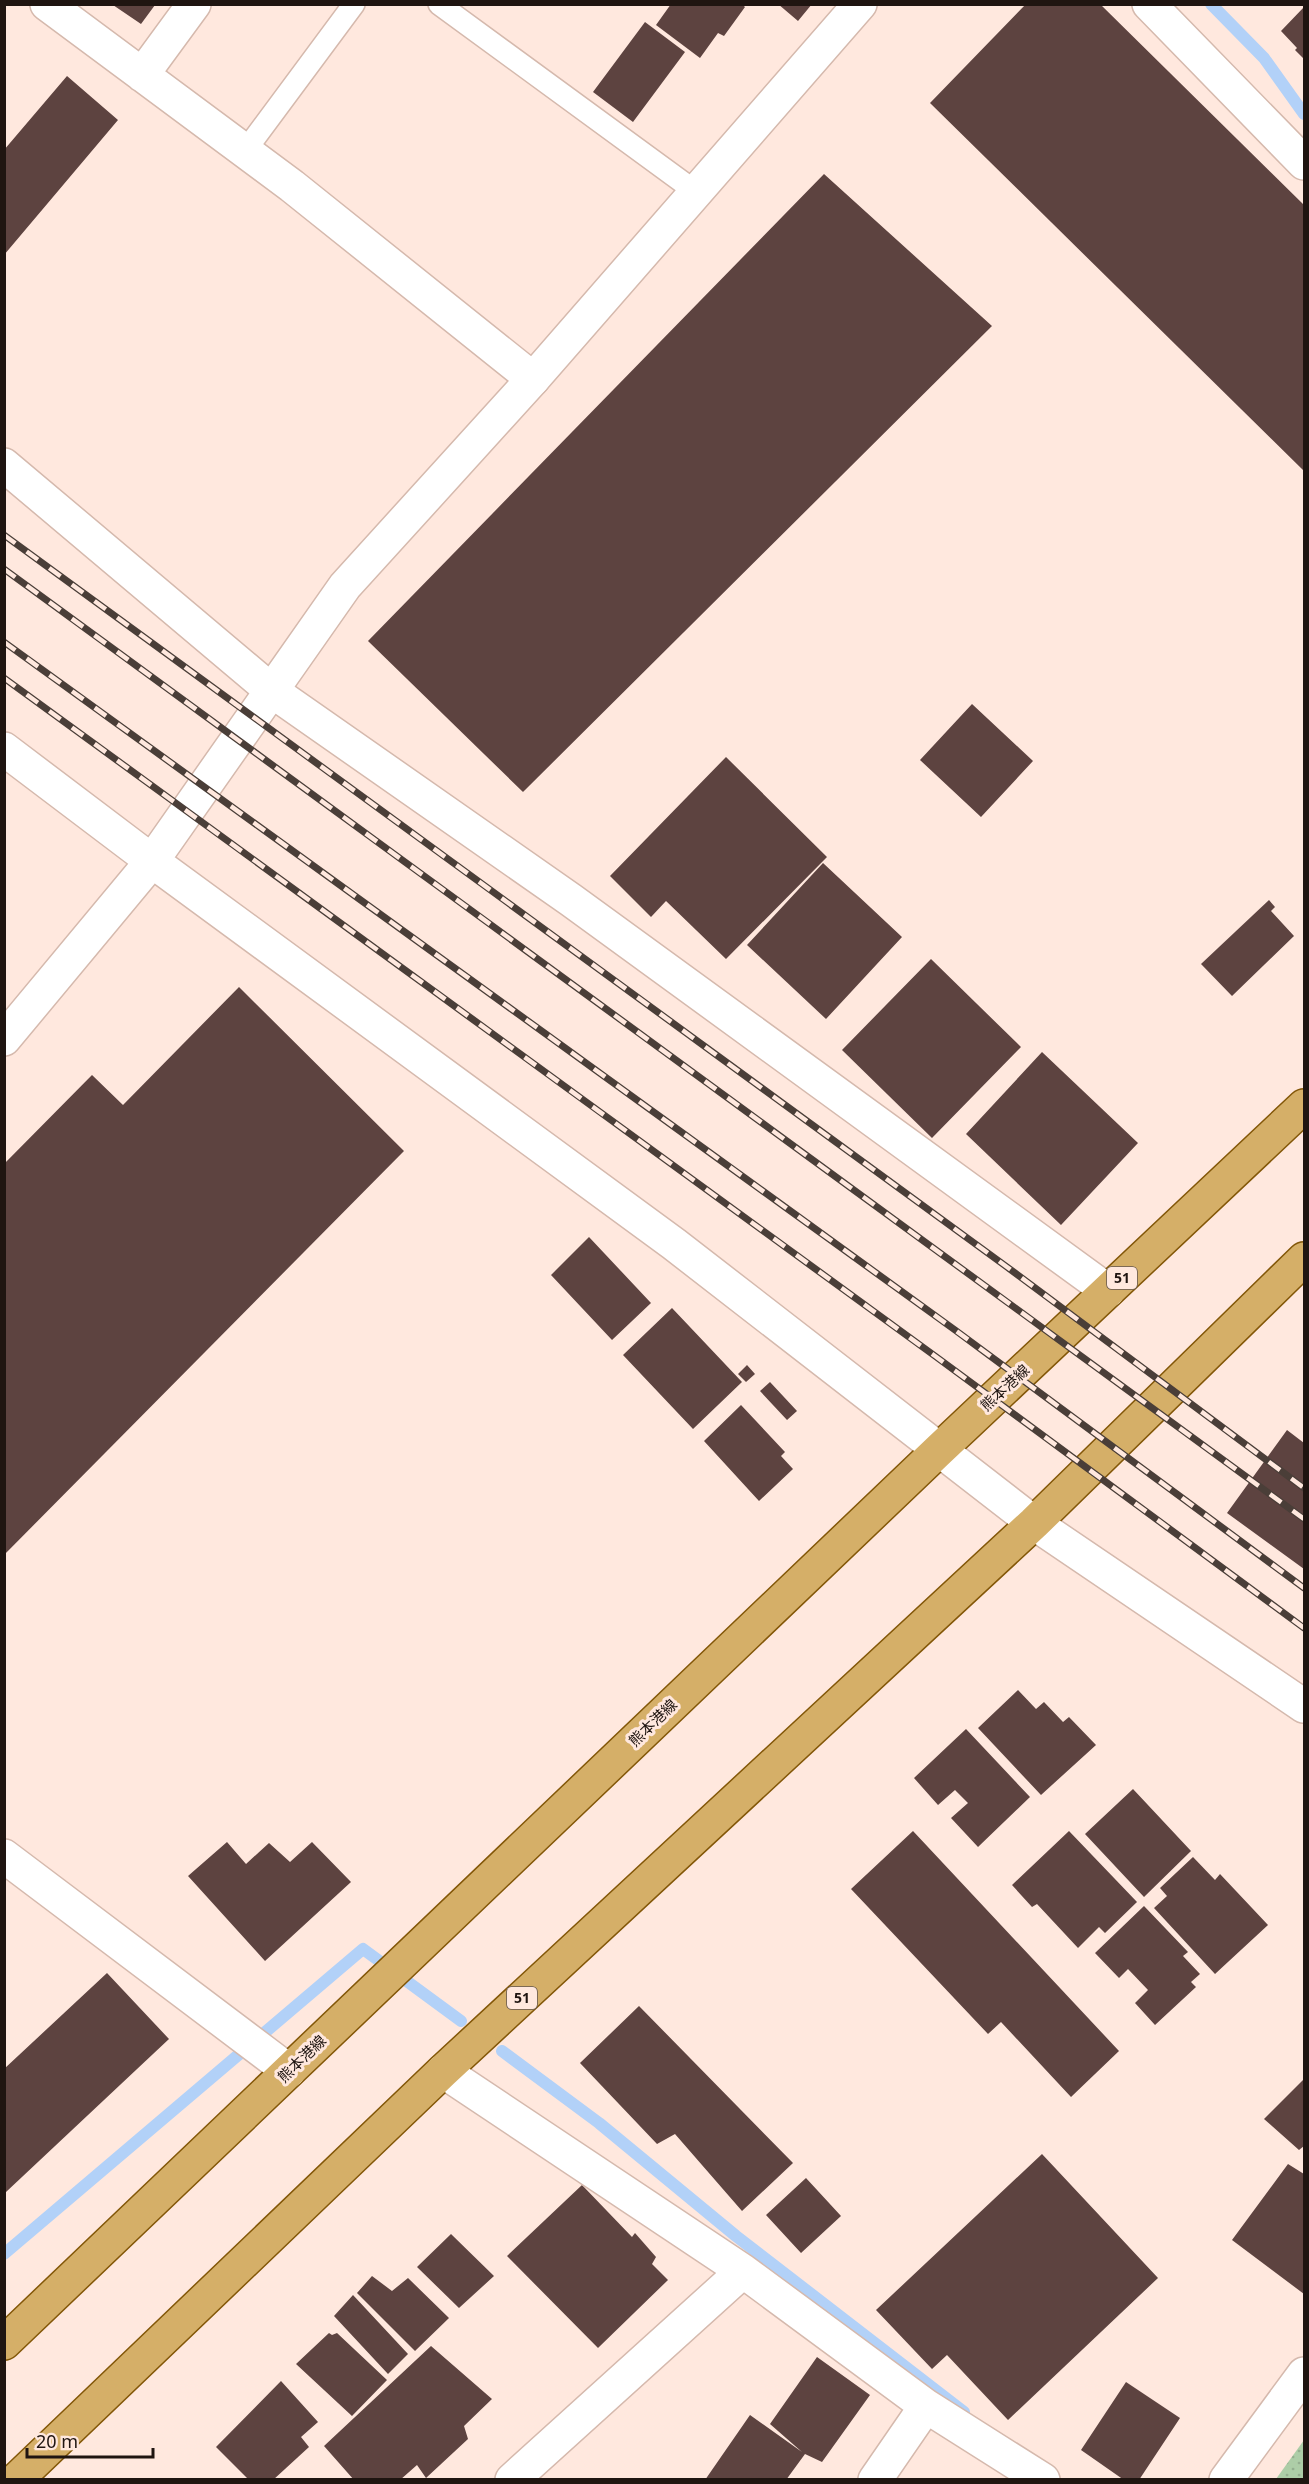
<svg xmlns="http://www.w3.org/2000/svg" width="1309" height="2484" viewBox="0 0 1309 2484" font-family="'Noto Sans','Noto Sans JP',sans-serif">
  <style>
    .park { fill: url(#park-dots) }
    .lines { fill: none; stroke-linecap: round; stroke-linejoin: round }
    .stream { stroke: #b2d1f8; stroke-width: 12 }
    .building { fill: #5d4340 }
    .service-casing { stroke: #d5b9ad; stroke-width: 24 }
    .minor-casing { stroke: #d5b9ad; stroke-width: 36 }
    .tertiary-casing { stroke: #d5b9ad; stroke-width: 36 }
    .primary-casing { stroke: #835708; stroke-width: 36 }
    .service { stroke: #fff; stroke-width: 21 }
    .minor { stroke: #fff; stroke-width: 33 }
    .tertiary { stroke: #fff; stroke-width: 33 }
    .primary { stroke: #d5af68; stroke-width: 33 }
    .rail-casing { stroke: #4a3e38; stroke-width: 7 }
    .rail { stroke: #ffe8de; stroke-width: 4.5; stroke-dasharray: 14; stroke-linecap: butt }
    .labels { text-anchor: middle; stroke-width: 6; stroke-linejoin: round; paint-order: stroke }
    .shield { fill: #ffe8de; stroke: #62544e; stroke-width: 1.5 }
    .shield-label { font-size: 14px; font-weight: bold; fill: #1f1511 }
    .street-label { font-size: 15px; fill: #1f1511; stroke: #ffe8de }
  </style>
  <defs>
    <pattern id="park-dots" width="8" height="8" patternUnits="userSpaceOnUse" patternTransform="scale(1.5)"><rect width="8" height="8" fill="#adcda7"/><path d="M2 2h.1M6 6h.1" fill="none" stroke="#94af8f" stroke-width="1.8" stroke-linecap="round"/></pattern>
  </defs>
  <rect width="100%" height="100%" fill="#ffe8de"/>
  <path class="park" d="M 1304,2440 L 1304,2479 L 1276,2479 Z"/>
  <g class="lines">
    <path class="stream" d="M 1211,4 L 1264,58 L 1304,114
      M 502,2051 L 599,2123 L 736,2236 L 964,2412
      M 4,2254 L 363,1949 L 461,2021"/>
  </g>
  <path class="building" d="M 671,4 L 742,4 L 745,7 L 724,36 L 718,33 L 700,58 L 656,25 Z
    M 778,4 L 812,4 L 798,21 Z
    M 1026,4 L 1100,4 L 1304,205 L 1304,471 L 930,103 Z
    M 113,5 L 155,5 L 141,24 Z
    M 1304,7 L 1304,59 L 1295,50 L 1297,48 L 1281,31 Z
    M 645,22 L 685,52 L 633,122 L 593,92 Z
    M 67,76 L 118,120 L 4,255 L 4,150 Z
    M 824,174 L 992,326 L 523,792 L 368,641 Z
    M 972,704 L 1033,761 L 981,817 L 920,760 Z
    M 726,757 L 827,857 L 726,959 L 666,901 L 651,917 L 610,876 Z
    M 823,863 L 902,937 L 826,1019 L 747,945 Z
    M 1269,900 L 1275,907 L 1271,911 L 1294,936 L 1232,996 L 1201,964 Z
    M 931,959 L 1021,1047 L 932,1138 L 842,1050 Z
    M 239,987 L 404,1151 L 4,1555 L 4,1164 L 92,1075 L 123,1105 Z
    M 1042,1052 L 1138,1143 L 1061,1225 L 966,1134 Z
    M 589,1237 L 651,1303 L 612,1340 L 551,1275 Z
    M 672,1308 L 742,1382 L 693,1429 L 623,1355 Z
    M 747,1365 L 755,1374 L 746,1382 L 738,1374 Z
    M 770,1382 L 797,1411 L 787,1420 L 760,1391 Z
    M 741,1405 L 785,1452 L 781,1456 L 793,1469 L 759,1501 L 704,1441 Z
    M 1287,1430 L 1304,1443 L 1304,1569 L 1227,1513 Z
    M 1018,1690 L 1036,1709 L 1044,1702 L 1063,1722 L 1069,1717 L 1096,1745 L 1041,1795 L 978,1728 Z
    M 966,1729 L 1030,1797 L 978,1847 L 951,1818 L 968,1803 L 955,1790 L 938,1805 L 914,1778 Z
    M 1133,1789 L 1191,1851 L 1144,1897 L 1085,1834 Z
    M 913,1831 L 1119,2051 L 1071,2097 L 1001,2022 L 988,2034 L 851,1889 Z
    M 1069,1831 L 1137,1902 L 1105,1933 L 1099,1927 L 1078,1948 L 1037,1904 L 1032,1907 L 1012,1885 Z
    M 227,1842 L 246,1864 L 269,1843 L 290,1862 L 312,1842 L 351,1882 L 265,1961 L 188,1876 Z
    M 1193,1857 L 1215,1880 L 1220,1874 L 1268,1925 L 1215,1974 L 1154,1908 L 1167,1896 L 1160,1888 Z
    M 1144,1906 L 1188,1952 L 1183,1956 L 1200,1974 L 1191,1982 L 1196,1987 L 1155,2025 L 1135,2003 L 1148,1990 L 1128,1969 L 1119,1978 L 1095,1953 Z
    M 107,1973 L 169,2039 L 6,2192 L 4,2069 Z
    M 639,2006 L 793,2163 L 742,2211 L 675,2134 L 657,2144 L 580,2063 Z
    M 1304,2079 L 1304,2146 L 1299,2150 L 1264,2119 Z
    M 1042,2154 L 1158,2278 L 1008,2420 L 947,2355 L 932,2369 L 876,2310 Z
    M 1288,2164 L 1304,2174 L 1304,2294 L 1232,2240 Z
    M 806,2178 L 841,2216 L 801,2253 L 766,2215 Z
    M 582,2185 L 632,2237 L 635,2233 L 656,2257 L 652,2264 L 668,2280 L 598,2348 L 507,2256 Z
    M 451,2234 L 494,2276 L 459,2308 L 417,2267 Z
    M 372,2276 L 392,2291 L 408,2278 L 449,2318 L 415,2351 L 357,2293 Z
    M 353,2295 L 408,2354 L 388,2374 L 334,2316 Z
    M 329,2333 L 332,2335 L 337,2333 L 387,2380 L 352,2416 L 296,2364 Z
    M 431,2346 L 492,2399 L 464,2426 L 468,2439 L 426,2478 L 417,2465 L 400,2480 L 354,2480 L 324,2446 Z
    M 817,2357 L 870,2395 L 822,2462 L 805,2454 L 786,2480 L 705,2480 L 750,2415 L 802,2452 L 770,2424 Z
    M 281,2381 L 318,2422 L 301,2437 L 309,2447 L 273,2480 L 249,2480 L 216,2447 Z
    M 1126,2382 L 1180,2418 L 1139,2480 L 1124,2480 L 1081,2450 Z"/>
  <g class="lines">
    <defs>
      <path id="service" d="M 439,4 L 696,192
        M 245,151 L 354,4"/>
      <path id="minor" d="M 47,4 L 292,186 L 533,379
        M 1149,4 L 1304,163
        M 142,75 L 194,4
        M 4,465 L 272,691 L 571,900 L 1108,1291
        M 4,749 L 152,861
        M 1034,1523 L 1304,1706
        M 4,1856 L 289,2071
        M 443,2071 L 743,2271 L 926,2406 L 1043,2480
        M 512,2480 L 743,2271
        M 875,2480 L 926,2406"/>
      <path id="tertiary" d="M 152,861 L 674,1244 L 1034,1523
        M 4,1039 L 152,861 L 345,586 L 533,379 L 860,4
        M 1226,2480 L 1304,2374"/>
      <path id="primary" d="M 4,2343 L 939,1450 L 1304,1106
        M 16,2480 L 443,2071 L 1034,1523 L 1304,1259"/>
    </defs>
    <use href="#service" class="service-casing"/>
    <use href="#minor" class="minor-casing"/>
    <use href="#tertiary" class="tertiary-casing"/>
    <use href="#primary" class="primary-casing"/>
    <use href="#service" class="service"/>
    <use href="#minor" class="minor"/>
    <use href="#tertiary" class="tertiary"/>
    <use href="#primary" class="primary"/>
    <defs>
      <path id="rail" d="M 4,535 L 1007,1267 L 1304,1488
        M 4,569 L 1304,1519
        M 4,642 L 955,1330 L 1304,1588
        M 4,678 L 935,1356 L 1304,1628"/>
    </defs>
    <use href="#rail" class="rail-casing"/>
    <use href="#rail" class="rail"/>
  </g>
  <g class="labels">
    <g class="shield">
      <rect x="1107" y="1267" width="30" height="22" rx="4.5"/>
      <rect x="507" y="1987" width="30" height="22" rx="4.5"/>
    </g>
    <g class="shield-label">
      <text x="1122" y="1283">51</text>
      <text x="522" y="2003">51</text>
    </g>
    <g class="street-label">
      <text transform="translate(1005 1388) rotate(-43)" y="5">熊本港線</text>
      <text transform="translate(653 1723) rotate(-44)" y="5">熊本港線</text>
      <text transform="translate(302 2059) rotate(-44)" y="5">熊本港線</text>
    </g>
  </g>
  <rect width="1309" height="2484" fill="none" stroke="#1f1511" stroke-width="12"/>
  <path d="M27 2448v9h126v-9" fill="none" stroke="#1f1511" stroke-width="3"/>
  <text x="36" y="2448" font-size="18" fill="#1f1511" stroke="#ffe8de" stroke-width="4.5" paint-order="stroke">20 m</text>
</svg>
